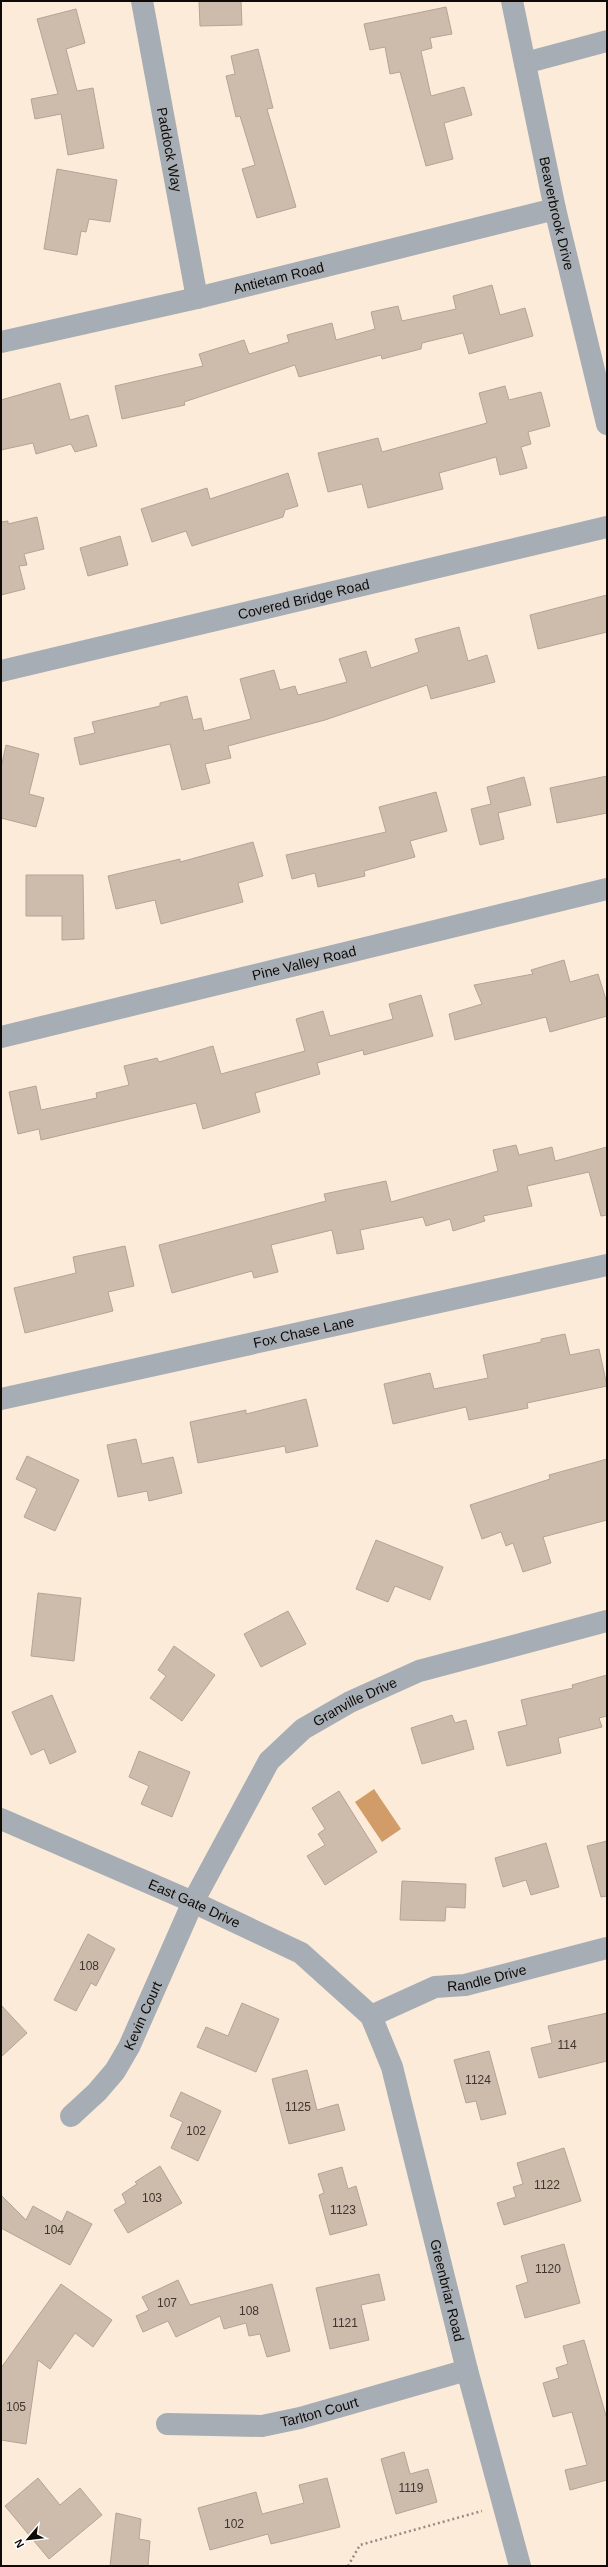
<svg xmlns="http://www.w3.org/2000/svg" width="608" height="2567" viewBox="0 0 608 2567" font-family="Helvetica,sans-serif">
  <style>
    .water { fill: #d19c67 }
    .building { fill: #cdbcac; stroke: #b4a494 }
    .lines { fill: none; stroke-linecap: round; stroke-linejoin: round }
    .path { stroke: #978a7f; stroke-width: 2.5; stroke-dasharray: 2 3; stroke-linecap: butt }
    .minor { stroke: #a6adb4; stroke-width: 22 }
    .labels { text-anchor: middle; stroke-width: 3; stroke-linejoin: round; paint-order: stroke }
    .number-label { font-size: 12px; fill: #3f362f }
    .street-label { font-size: 14px; fill: #100a05; stroke: #fff }
  </style>
  <rect width="100%" height="100%" fill="#fdebda"/>
  <path class="water" d="M 374,1789 L 401,1829 L 382,1842 L 355,1802 Z"/>
  <path class="building" d="M 199,1 L 241,1 L 242,25 L 200,26 Z
    M 446,7 L 452,34 L 430,38 L 432,48 L 421,51 L 431,96 L 464,87 L 472,115 L 444,123 L 453,159 L 426,166 L 400,72 L 390,74 L 385,47 L 370,50 L 364,24 Z
    M 76,9 L 85,43 L 66,49 L 77,91 L 93,88 L 104,148 L 68,155 L 61,114 L 35,119 L 31,99 L 58,94 L 37,19 Z
    M 258,49 L 273,108 L 267,109 L 296,207 L 257,218 L 242,169 L 255,165 L 240,116 L 236,117 L 226,76 L 235,74 L 231,56 Z
    M 57,169 L 117,180 L 110,222 L 89,219 L 86,232 L 81,231 L 77,255 L 44,249 Z
    M 492,285 L 500,315 L 525,308 L 533,336 L 469,354 L 463,333 L 422,343 L 421,349 L 382,359 L 381,355 L 299,377 L 295,365 L 184,402 L 185,405 L 122,419 L 115,386 L 203,366 L 199,354 L 244,340 L 249,354 L 289,342 L 287,335 L 332,323 L 336,340 L 375,329 L 371,312 L 398,306 L 402,321 L 456,309 L 453,296 Z
    M 60,383 L 70,420 L 88,415 L 97,446 L 75,452 L 71,444 L 36,454 L 33,443 L 1,450 L 1,400 Z
    M 505,386 L 509,400 L 541,392 L 550,426 L 528,432 L 531,444 L 521,447 L 527,468 L 500,475 L 496,457 L 439,473 L 443,489 L 368,508 L 362,484 L 328,492 L 318,453 L 378,438 L 382,452 L 487,423 L 479,393 Z
    M 288,473 L 298,506 L 285,510 L 283,517 L 192,546 L 186,531 L 152,542 L 141,509 L 207,488 L 210,499 Z
    M 37,517 L 44,549 L 24,554 L 27,565 L 19,566 L 25,589 L 1,595 L 1,522 L 8,521 L 8,524 Z
    M 120,536 L 128,565 L 88,576 L 80,548 Z
    M 607,595 L 607,632 L 538,649 L 530,615 Z
    M 459,627 L 468,661 L 487,655 L 495,682 L 431,699 L 427,685 L 325,720 L 228,746 L 231,758 L 205,764 L 210,783 L 182,790 L 170,744 L 80,765 L 74,738 L 95,733 L 92,722 L 160,706 L 160,703 L 187,696 L 193,720 L 201,718 L 204,731 L 251,719 L 240,679 L 274,670 L 280,690 L 295,686 L 298,695 L 347,682 L 339,659 L 366,651 L 371,668 L 419,652 L 415,639 Z
    M 6,745 L 39,754 L 29,794 L 44,798 L 36,827 L 1,818 L 1,768 Z
    M 607,776 L 607,813 L 557,823 L 550,788 Z
    M 524,777 L 531,805 L 498,813 L 504,839 L 480,845 L 471,809 L 491,804 L 487,787 Z
    M 436,792 L 447,831 L 410,841 L 415,857 L 364,871 L 365,876 L 318,887 L 315,873 L 292,879 L 286,855 L 386,832 L 379,807 Z
    M 253,842 L 263,876 L 238,883 L 243,902 L 161,924 L 155,900 L 116,909 L 108,876 L 180,859 L 180,862 Z
    M 26,875 L 83,875 L 84,939 L 62,940 L 62,916 L 26,916 Z
    M 564,960 L 570,982 L 598,974 L 607,1003 L 607,1016 L 550,1032 L 546,1017 L 455,1040 L 449,1014 L 482,1004 L 474,985 L 533,974 L 531,970 Z
    M 421,995 L 433,1036 L 364,1055 L 363,1050 L 317,1063 L 320,1074 L 255,1093 L 260,1112 L 203,1129 L 196,1103 L 41,1140 L 39,1129 L 18,1134 L 9,1092 L 36,1086 L 41,1110 L 97,1098 L 96,1093 L 129,1085 L 124,1066 L 157,1058 L 159,1062 L 213,1046 L 221,1074 L 305,1051 L 296,1019 L 323,1011 L 330,1036 L 393,1019 L 389,1004 Z
    M 516,1145 L 519,1155 L 552,1147 L 555,1161 L 607,1147 L 607,1215 L 601,1216 L 589,1172 L 527,1186 L 532,1206 L 483,1216 L 485,1221 L 453,1231 L 450,1219 L 426,1226 L 423,1217 L 360,1230 L 364,1249 L 337,1254 L 332,1230 L 271,1245 L 278,1272 L 254,1278 L 252,1271 L 172,1293 L 159,1245 L 326,1201 L 324,1194 L 386,1181 L 391,1202 L 498,1171 L 493,1150 Z
    M 125,1246 L 134,1286 L 108,1292 L 113,1311 L 25,1333 L 14,1288 L 76,1273 L 73,1257 Z
    M 565,1334 L 570,1355 L 599,1349 L 607,1386 L 527,1403 L 528,1408 L 469,1420 L 466,1407 L 393,1424 L 384,1384 L 430,1373 L 434,1389 L 488,1378 L 483,1355 L 541,1342 L 541,1339 Z
    M 306,1399 L 318,1446 L 286,1453 L 285,1446 L 198,1463 L 190,1422 L 246,1410 L 246,1414 Z
    M 136,1439 L 142,1464 L 173,1457 L 182,1493 L 149,1501 L 147,1491 L 118,1497 L 107,1445 Z
    M 27,1456 L 79,1480 L 55,1531 L 24,1517 L 37,1489 L 16,1479 Z
    M 607,1459 L 607,1520 L 543,1537 L 551,1563 L 523,1572 L 513,1543 L 506,1546 L 501,1532 L 482,1539 L 470,1505 L 550,1479 L 549,1475 Z
    M 376,1540 L 443,1567 L 430,1600 L 395,1586 L 388,1602 L 356,1589 Z
    M 38,1593 L 81,1598 L 74,1661 L 31,1656 Z
    M 288,1611 L 306,1644 L 261,1667 L 244,1634 Z
    M 174,1646 L 215,1675 L 182,1721 L 150,1698 L 166,1676 L 158,1670 Z
    M 607,1675 L 607,1716 L 599,1718 L 602,1727 L 558,1738 L 561,1753 L 507,1766 L 498,1732 L 527,1725 L 521,1700 L 573,1688 L 572,1685 Z
    M 52,1695 L 76,1752 L 50,1764 L 44,1749 L 31,1755 L 12,1712 Z
    M 452,1715 L 455,1723 L 466,1720 L 474,1749 L 422,1764 L 411,1728 Z
    M 139,1751 L 190,1772 L 172,1817 L 141,1804 L 149,1786 L 129,1777 Z
    M 339,1791 L 377,1852 L 325,1885 L 307,1856 L 325,1845 L 318,1834 L 325,1829 L 312,1808 Z
    M 607,1841 L 607,1896 L 601,1897 L 587,1846 Z
    M 546,1843 L 559,1887 L 531,1895 L 526,1880 L 503,1887 L 495,1858 Z
    M 402,1881 L 466,1884 L 465,1908 L 446,1907 L 445,1921 L 400,1920 Z
    M 88,1934 L 115,1949 L 96,1986 L 91,1983 L 76,2011 L 54,2000 Z
    M 242,2003 L 279,2019 L 256,2072 L 197,2047 L 206,2027 L 228,2036 Z
    M 1,2005 L 27,2033 L 1,2057 Z
    M 607,2013 L 607,2061 L 539,2078 L 531,2048 L 552,2043 L 548,2026 Z
    M 489,2051 L 506,2114 L 481,2120 L 476,2101 L 466,2103 L 454,2060 Z
    M 307,2070 L 317,2110 L 338,2104 L 345,2130 L 289,2144 L 272,2079 Z
    M 181,2092 L 221,2111 L 198,2161 L 171,2148 L 183,2122 L 170,2116 Z
    M 564,2148 L 581,2201 L 504,2225 L 497,2203 L 516,2197 L 513,2187 L 523,2184 L 517,2163 Z
    M 160,2166 L 182,2203 L 128,2233 L 114,2210 L 126,2203 L 122,2194 L 137,2184 L 135,2182 Z
    M 342,2167 L 348,2189 L 356,2186 L 367,2225 L 330,2235 L 319,2195 L 324,2193 L 318,2174 Z
    M 1,2195 L 26,2220 L 33,2206 L 62,2222 L 67,2211 L 92,2224 L 70,2265 L 1,2228 Z
    M 564,2244 L 580,2303 L 525,2318 L 516,2286 L 528,2282 L 521,2256 Z
    M 379,2274 L 385,2300 L 361,2305 L 369,2340 L 330,2349 L 316,2288 Z
    M 178,2280 L 190,2305 L 272,2284 L 290,2351 L 267,2357 L 260,2334 L 249,2336 L 246,2323 L 224,2329 L 220,2316 L 176,2337 L 168,2321 L 143,2332 L 136,2316 L 149,2310 L 142,2297 Z
    M 61,2284 L 112,2320 L 93,2347 L 75,2333 L 50,2369 L 38,2360 L 26,2444 L 1,2440 L 1,2368 Z
    M 584,2340 L 607,2419 L 607,2480 L 570,2490 L 565,2470 L 587,2465 L 572,2412 L 553,2417 L 543,2383 L 559,2378 L 556,2368 L 568,2364 L 563,2346 Z
    M 404,2452 L 410,2474 L 428,2469 L 437,2502 L 396,2514 L 381,2459 Z
    M 38,2478 L 60,2505 L 80,2488 L 102,2515 L 49,2559 L 5,2506 Z
    M 327,2478 L 340,2527 L 271,2544 L 268,2534 L 210,2550 L 198,2508 L 256,2492 L 262,2514 L 304,2503 L 299,2485 Z
    M 116,2513 L 141,2519 L 139,2539 L 150,2541 L 148,2566 L 110,2566 Z"/>
  <g class="lines">
    <path class="path" d="M 348,2566 L 360,2545 L 482,2511"/>
    <g class="minor">
      <path id="s1" d="M 142,1 L 197,298"/>
      <path id="s2" d="M 512,1 L 555,209 L 607,424"/>
      <path d="M 525,63 L 607,41"/>
      <path id="s3" d="M 1,342 L 197,298 L 555,209"/>
      <path id="s4" d="M 1,671 L 607,527"/>
      <path id="s5" d="M 1,1037 L 607,889"/>
      <path id="s6" d="M 1,1399 L 607,1265"/>
      <path id="s7" d="M 1,1819 L 193,1902 L 301,1953 L 371,2016 L 392,2067 L 467,2370 L 520,2566"/>
      <path id="s8" d="M 371,2016 L 435,1987 L 465,1985 L 607,1948"/>
      <path id="s9" d="M 71,2116 L 97,2092 L 115,2071 L 129,2047 L 193,1902 L 269,1761 L 303,1729 L 350,1702 L 419,1671 L 607,1621"/>
      <path id="s10" d="M 167,2424 L 262,2426 L 300,2418 L 467,2370"/>
    </g>
  </g>
  <g class="labels">
    <g class="number-label">
      <text x="89" y="1970">108</text>
      <text x="567" y="2049">114</text>
      <text x="478" y="2084">1124</text>
      <text x="298" y="2111">1125</text>
      <text x="196" y="2135">102</text>
      <text x="547" y="2189">1122</text>
      <text x="152" y="2202">103</text>
      <text x="343" y="2214">1123</text>
      <text x="54" y="2234">104</text>
      <text x="548" y="2273">1120</text>
      <text x="167" y="2307">107</text>
      <text x="249" y="2315">108</text>
      <text x="345" y="2327">1121</text>
      <text x="16" y="2411">105</text>
      <text x="411" y="2492">1119</text>
      <text x="234" y="2528">102</text>
    </g>
    <g class="street-label">
      <text dy="5" stroke="none"><textPath href="#s1" startOffset="151">Paddock Way</textPath></text>
      <text dy="5" stroke="none"><textPath href="#s2" startOffset="217">Beaverbrook Drive</textPath></text>
      <text dy="5" stroke="none"><textPath href="#s3" startOffset="285">Antietam Road</textPath></text>
      <text dy="5" stroke="none"><textPath href="#s4" startOffset="311">Covered Bridge Road</textPath></text>
      <text dy="5" stroke="none"><textPath href="#s5" startOffset="312">Pine Valley Road</textPath></text>
      <text dy="5" stroke="none"><textPath href="#s6" startOffset="310">Fox Chase Lane</textPath></text>
      <text dy="5" stroke="none"><textPath href="#s9" startOffset="515">Granville Drive</textPath></text>
      <text dy="5" stroke="none"><textPath href="#s7" startOffset="211">East Gate Drive</textPath></text>
      <text dy="5" stroke="none"><textPath href="#s8" startOffset="123">Randle Drive</textPath></text>
      <text dy="5" stroke="none"><textPath href="#s9" startOffset="125">Kevin Court</textPath></text>
      <text dy="5" stroke="none"><textPath href="#s7" startOffset="708">Greenbriar Road</textPath></text>
      <text dy="5" stroke="none"><textPath href="#s10" startOffset="154">Tarlton Court</textPath></text>
    </g>
  </g>
  <rect width="608" height="2567" fill="none" stroke="#100a05" stroke-width="4"/>
  <g transform="translate(28 2539) rotate(242)" stroke="#ffffff" stroke-width="3" paint-order="stroke">
  <path d="M0-3L7 15L0 10L-7 15Z" fill="#100a05"/>
  <text y="-6" font-size="11" font-weight="bold" text-anchor="middle" fill="#100a05">N</text>
  </g>
</svg>
